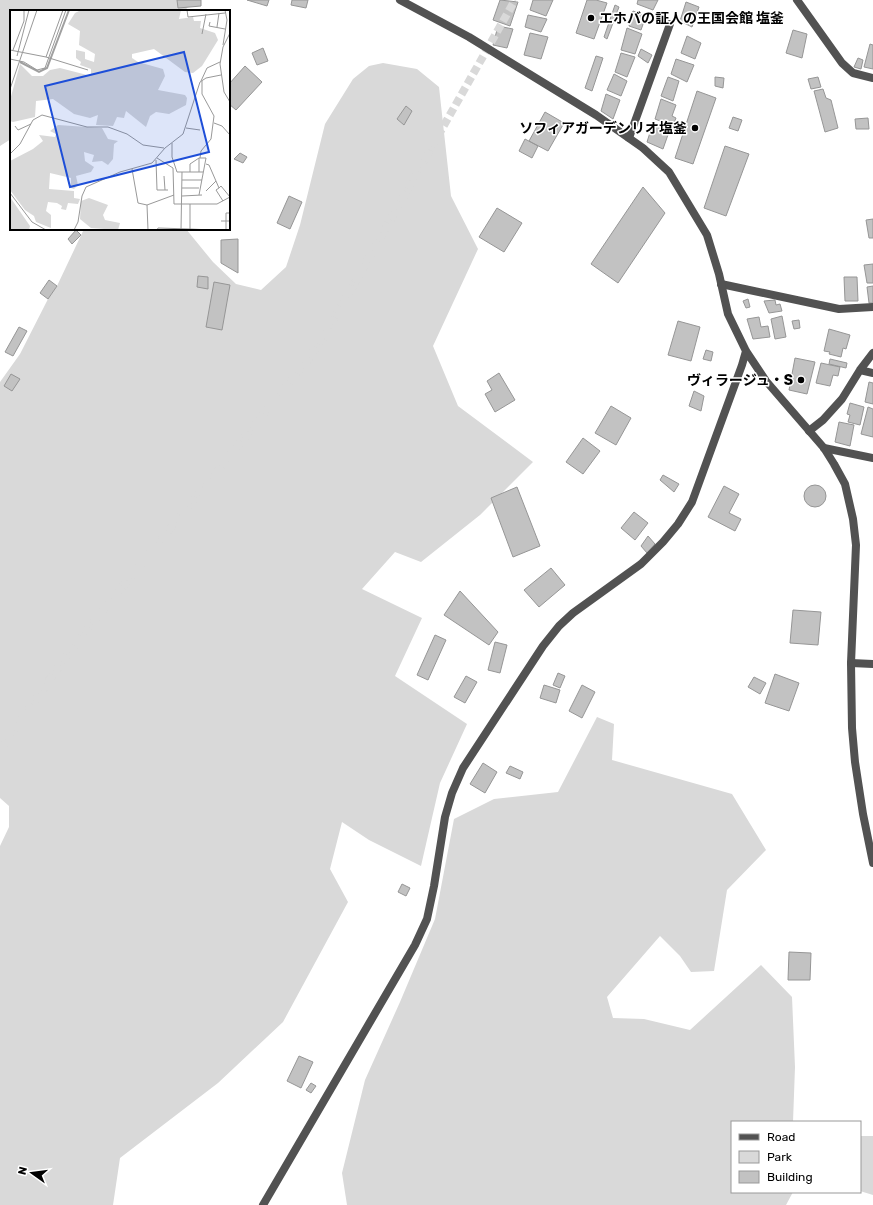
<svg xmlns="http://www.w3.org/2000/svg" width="873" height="1205" viewBox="0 0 873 1205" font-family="Rubik,'Noto Sans JP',sans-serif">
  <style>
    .green { fill: #d9d9d9 }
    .building { fill: #c2c2c2; stroke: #969696 }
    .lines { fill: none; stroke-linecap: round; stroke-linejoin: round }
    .secondary-tunnel { stroke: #d9d9d9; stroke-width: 8; stroke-dasharray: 8 4; stroke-linecap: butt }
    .minor { stroke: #525252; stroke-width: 8 }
    .tertiary { stroke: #525252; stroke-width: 8 }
    .poi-dot { fill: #000; stroke: #fff; stroke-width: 1.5 }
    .labels { text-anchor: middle; stroke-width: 3; stroke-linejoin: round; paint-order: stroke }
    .poi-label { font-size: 14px; font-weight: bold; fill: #000; stroke: #fff; text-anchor: end }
    .inset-river { fill: none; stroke: #a0a0a0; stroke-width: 2 }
    .inset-road { fill: none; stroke: #999; stroke-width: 1 }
    .view { fill: #1d4ed8; fill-opacity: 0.15; stroke: #1d4ed8; stroke-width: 2 }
    .inset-edge { fill: none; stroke: #000; stroke-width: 2 }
  </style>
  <rect width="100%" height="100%" fill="#fff"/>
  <path class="green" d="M 0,0 L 190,0 L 189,5 L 185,11 L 11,11 L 11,139 L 0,146 Z
    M 383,63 L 417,69 L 439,87 L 451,196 L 478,249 L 433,346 L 458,406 L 533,462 L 480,515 L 421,562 L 395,552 L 362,589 L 422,618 L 395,676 L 467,724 L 440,783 L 421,866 L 369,840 L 342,822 L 330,869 L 348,902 L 283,1022 L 218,1083 L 120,1158 L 113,1205 L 0,1205 L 0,846 L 9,827 L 9,806 L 0,798 L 0,382 L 20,354 L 48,299 L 57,286 L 84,229 L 186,229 L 213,262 L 236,284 L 261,290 L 286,267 L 300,225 L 325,124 L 353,79 L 369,66 Z
    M 597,717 L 614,724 L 612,760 L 732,794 L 766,850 L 727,890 L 714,971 L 691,972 L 680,956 L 660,936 L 607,997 L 613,1018 L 644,1019 L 690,1030 L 761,965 L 792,997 L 795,1067 L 793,1122 L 732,1122 L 732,1192 L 793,1192 L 786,1205 L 347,1205 L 342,1173 L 365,1080 L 400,1002 L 435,919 L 454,819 L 494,799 L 558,792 Z
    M 860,1136 L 873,1136 L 873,1195 L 860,1191 Z"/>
  <path class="building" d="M 177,0 L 201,0 L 201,6 L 178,8 Z
    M 247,0 L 269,0 L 267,6 Z
    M 292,0 L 308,0 L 306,8 L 291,5 Z
    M 500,0 L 518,2 L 510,26 L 493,20 Z
    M 533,0 L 553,0 L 546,16 L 530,10 Z
    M 587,0 L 596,0 L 607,3 L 594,39 L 576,33 Z
    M 638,0 L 658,0 L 653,10 L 637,4 Z
    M 686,2 L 699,7 L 692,27 L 680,21 Z
    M 615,5 L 619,7 L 607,39 L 604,37 Z
    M 633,11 L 646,16 L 641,30 L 629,26 Z
    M 528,15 L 547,19 L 541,32 L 525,27 Z
    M 498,26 L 513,29 L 507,48 L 493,45 Z
    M 627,28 L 642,34 L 635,54 L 621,50 Z
    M 793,30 L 807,34 L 802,58 L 786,53 Z
    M 530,33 L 548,37 L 541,59 L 524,55 Z
    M 687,36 L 701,43 L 695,59 L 681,53 Z
    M 870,44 L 873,45 L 873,69 L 864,67 Z
    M 263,48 L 268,61 L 257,65 L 252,53 Z
    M 641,49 L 652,55 L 648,63 L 638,56 Z
    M 621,53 L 635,57 L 627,77 L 615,72 Z
    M 596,56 L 603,58 L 592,91 L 585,88 Z
    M 858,58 L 863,60 L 861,69 L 854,67 Z
    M 676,59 L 694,65 L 687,82 L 671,74 Z
    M 245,66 L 262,82 L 236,110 L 229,104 L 229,84 Z
    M 614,74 L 627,81 L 621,96 L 607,90 Z
    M 668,77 L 679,81 L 673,101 L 661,96 Z
    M 715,77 L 724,78 L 723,88 L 715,86 Z
    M 818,77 L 821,87 L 811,89 L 808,79 Z
    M 823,89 L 826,98 L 831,100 L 838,128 L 825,132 L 814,91 Z
    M 697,91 L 716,98 L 693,164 L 675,158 Z
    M 606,94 L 620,100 L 613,119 L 601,111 Z
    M 661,99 L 676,105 L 672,116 L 676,118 L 673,126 L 655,119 Z
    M 406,106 L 412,111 L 404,125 L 397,119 Z
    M 545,112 L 564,123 L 548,151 L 529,141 Z
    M 733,117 L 742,120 L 738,131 L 729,128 Z
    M 868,118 L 869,129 L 856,129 L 855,119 Z
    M 653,123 L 670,129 L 663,149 L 647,142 Z
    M 525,139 L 538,146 L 532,158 L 519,151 Z
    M 725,146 L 749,154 L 726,216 L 704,208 Z
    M 240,153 L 247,157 L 243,163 L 234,159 Z
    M 643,187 L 665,213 L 618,283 L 591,264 Z
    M 289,196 L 302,202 L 290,229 L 277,223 Z
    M 497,208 L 522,223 L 504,252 L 479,237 Z
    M 873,219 L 873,238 L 869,238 L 866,220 Z
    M 76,230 L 81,235 L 72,244 L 68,239 Z
    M 238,239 L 238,273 L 221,263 L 221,240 Z
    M 873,264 L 873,283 L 867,283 L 864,265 Z
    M 198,276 L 208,277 L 208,289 L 197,287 Z
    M 844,277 L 857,277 L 858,301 L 845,301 Z
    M 49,280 L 57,286 L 48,299 L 40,293 Z
    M 214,282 L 230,285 L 222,330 L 206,327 Z
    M 873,286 L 873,303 L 869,303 L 867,287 Z
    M 748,299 L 750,307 L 746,308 L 743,301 Z
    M 775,300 L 776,305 L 780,304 L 782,311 L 769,313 L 764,301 Z
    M 782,316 L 786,337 L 775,339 L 771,319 Z
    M 759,317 L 761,327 L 768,326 L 770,337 L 753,339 L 747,319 Z
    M 799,320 L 800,328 L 794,329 L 792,321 Z
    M 678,321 L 700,327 L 691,361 L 668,355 Z
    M 19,327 L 27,331 L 13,356 L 5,352 Z
    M 829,329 L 850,335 L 846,349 L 843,348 L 841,357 L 829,354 L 830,352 L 824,351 Z
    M 706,350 L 713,352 L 711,361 L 703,359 Z
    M 795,358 L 815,362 L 807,394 L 789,390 Z
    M 830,359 L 847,363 L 846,368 L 829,364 Z
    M 821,363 L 840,367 L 838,376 L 833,375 L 830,386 L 816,383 Z
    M 499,373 L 515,400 L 495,412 L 485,394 L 492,390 L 487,381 Z
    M 11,374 L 20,379 L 12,391 L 4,386 Z
    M 869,382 L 873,383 L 873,404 L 865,402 Z
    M 694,391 L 704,396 L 701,411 L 689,406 Z
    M 850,403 L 864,407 L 860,425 L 848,422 L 850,415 L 847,414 Z
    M 611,406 L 631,418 L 616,445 L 595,433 Z
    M 868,407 L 873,409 L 873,437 L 861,434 Z
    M 839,422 L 854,425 L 850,446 L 835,442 Z
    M 583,438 L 600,451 L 583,474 L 566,462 Z
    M 663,475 L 679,484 L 674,492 L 660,480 Z
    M804 496a11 11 0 1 1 22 0a11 11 0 1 1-22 0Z
    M 724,486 L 739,494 L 729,513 L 741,519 L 735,531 L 708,517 Z
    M 517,487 L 540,546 L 513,557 L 491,498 Z
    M 634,512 L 648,523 L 635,540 L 621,528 Z
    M 648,536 L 655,544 L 647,553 L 641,546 Z
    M 551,568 L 565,585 L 539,607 L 524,590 Z
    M 460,591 L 498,632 L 489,645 L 444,615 Z
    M 793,610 L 821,612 L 818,645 L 790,643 Z
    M 435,635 L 446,640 L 428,680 L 417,675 Z
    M 495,642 L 507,645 L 500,673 L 488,670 Z
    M 558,673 L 565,676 L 560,688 L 553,685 Z
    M 775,674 L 799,683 L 789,711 L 765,703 Z
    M 466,676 L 477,682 L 465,703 L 454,697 Z
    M 754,677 L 766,683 L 760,694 L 748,687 Z
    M 544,685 L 560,690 L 556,703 L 540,698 Z
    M 582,685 L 595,692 L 582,718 L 569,711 Z
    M 483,763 L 497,772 L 485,793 L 470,784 Z
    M 510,766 L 523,772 L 520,779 L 506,773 Z
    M 402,884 L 410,888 L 406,896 L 398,892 Z
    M 789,952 L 811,953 L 810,980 L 788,980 Z
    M 299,1056 L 313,1062 L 301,1088 L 287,1081 Z
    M 311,1083 L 316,1086 L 311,1093 L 306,1090 Z"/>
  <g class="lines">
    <path class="secondary-tunnel" d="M 0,750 L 69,652 L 308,360 L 328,330 L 515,0"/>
    <path class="minor" d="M 797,0 L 842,63 L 853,73 L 873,78
      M 629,138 L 670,24
      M 721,284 L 839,309 L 873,307
      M 860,370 L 873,373
      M 809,431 L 823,420 L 842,399 L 860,370 L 873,353
      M 824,448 L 873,458
      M 851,663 L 873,664"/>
    <path class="tertiary" d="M 400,0 L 469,37 L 596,115 L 643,148 L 669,172 L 707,235 L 719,274 L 728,314 L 746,351 L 766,381 L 824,448 L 834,464 L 845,484 L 853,519 L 856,545 L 851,663 L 852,728 L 855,762 L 863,814 L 873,863
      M 263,1205 L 415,945 L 427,919 L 434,886 L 445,817 L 452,793 L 463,768 L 543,646 L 559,626 L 573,613 L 641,564 L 663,542 L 678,524 L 692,502 L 742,365 L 746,351"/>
  </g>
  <g class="poi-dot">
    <circle cx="591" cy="18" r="4"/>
    <circle cx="695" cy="128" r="4"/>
    <circle cx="801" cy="380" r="4"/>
  </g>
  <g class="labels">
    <g class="poi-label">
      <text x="599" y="23" text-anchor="start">エホバの証人の王国会館 塩釜</text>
      <text x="687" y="133">ソフィアガーデンリオ塩釜</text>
      <text x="793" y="385">ヴィラージュ・S</text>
    </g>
  </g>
  <g transform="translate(10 10)">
    <rect width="220" height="220" fill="#fff"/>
    <path d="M 71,0 L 171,0 L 169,9 L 183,7 L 184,11 L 191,11 L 190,18 L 205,23 L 208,30 L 192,56 L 183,63 L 175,62 L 144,39 L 122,44 L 122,48 L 128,52 L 153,59 L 155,66 L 148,80 L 175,85 L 177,88 L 176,95 L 159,104 L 146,102 L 140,106 L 136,117 L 116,101 L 114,108 L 107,107 L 103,116 L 86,115 L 88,105 L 80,108 L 64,104 L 43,89 L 26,91 L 25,107 L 3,112 L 0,111 L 0,90 L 10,54 L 22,66 L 33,66 L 40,60 L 50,58 L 81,66 L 81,59 L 70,55 L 71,52 L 66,48 L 66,40 L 75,42 L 75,49 L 84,52 L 85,44 L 69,35 L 70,21 L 58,14 L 65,3 ZM 48,115 L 92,118 L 98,129 L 108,131 L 104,134 L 103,149 L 98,155 L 92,151 L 82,152 L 84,145 L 74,142 L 75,151 L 84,157 L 81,162 L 66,166 L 68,175 L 64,179 L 61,178 L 61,168 L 40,163 L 39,179 L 64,181 L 64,188 L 70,189 L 68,194 L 58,193 L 56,200 L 51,199 L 52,196 L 47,193 L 38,192 L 36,201 L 41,205 L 41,218 L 26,212 L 24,206 L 15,200 L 0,180 L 0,151 L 23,139 L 33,131 L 29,125 L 45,127 L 46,124 L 40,121 ZM 0,187 L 20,216 L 19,220 L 0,220 ZM 79,188 L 98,195 L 93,205 L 95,210 L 110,213 L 108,220 L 81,218 L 70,209 L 71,191 Z" fill="#d9d9d9"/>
    <path class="inset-river" d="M 10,52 L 29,62 L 37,58 L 59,0"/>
    <path class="inset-road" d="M 177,0 L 178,7 L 215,3M 200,12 L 199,16 L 215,19M 207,17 L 209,3M 220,23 L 213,37 L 210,54 L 214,82 L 220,92M 192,24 L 196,4M 213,35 L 217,10 L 215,0M 0,40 L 36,47 L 78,60M 3,40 L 14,11 L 14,0M 7,46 L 19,0M 36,47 L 53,0M 0,49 L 14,52 L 27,60 L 35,58 L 56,0M 191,71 L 197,58 L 210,52M 0,79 L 27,0M 204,113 L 212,116 L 220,125M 5,116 L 8,120 L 21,114M 176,118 L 190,120M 162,133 L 162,147 L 167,162 L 193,162M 0,144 L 10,134 L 23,110 L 32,105 L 77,117 L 98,117 L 117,124 L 133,135 L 154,138M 147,148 L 163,158 L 164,194 L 207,194 L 220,187M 190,148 L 191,141 L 201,129 L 204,106 L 192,84 L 192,71M 146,150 L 147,180 L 158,180M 196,154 L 199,155 L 209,178 L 206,180 L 213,191M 122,159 L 128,193 L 137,195M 180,162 L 180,154 L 189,148 L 196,148 L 189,185M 189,162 L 189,148M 154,166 L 155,180M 172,170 L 192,170M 172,178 L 189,178M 209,178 L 211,176 L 220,187M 196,181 L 206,171M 0,183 L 22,212 L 36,220M 172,186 L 192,185M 220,203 L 216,203 L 216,211 L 220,211M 211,211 L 216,211 L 216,220M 180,219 L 202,220M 64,220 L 68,212 L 72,186 L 76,177 L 110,162 L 142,153 L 155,138 L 173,124 L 190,72 L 196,68 L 211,65M 138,220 L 137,195 L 164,185M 147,220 L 148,218 L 180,219 L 180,194M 171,220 L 172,162"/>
    <path class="view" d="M 174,42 L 199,142 L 60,177 L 35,76 Z"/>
    <rect width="220" height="220" class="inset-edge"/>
  </g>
  <rect x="731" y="1121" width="130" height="72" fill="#ffffff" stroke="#999999"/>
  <rect x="739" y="1134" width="20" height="6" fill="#525252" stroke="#999999"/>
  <text x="767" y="1141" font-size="12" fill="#000000">Road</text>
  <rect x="739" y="1151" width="20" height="12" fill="#d9d9d9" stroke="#999999"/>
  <text x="767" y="1161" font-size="12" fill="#000000">Park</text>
  <rect x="739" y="1171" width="20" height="12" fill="#c2c2c2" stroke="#999999"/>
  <text x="767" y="1181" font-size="12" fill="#000000">Building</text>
  <g transform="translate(32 1173) rotate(284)" stroke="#ffffff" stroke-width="3" paint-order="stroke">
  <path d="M0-3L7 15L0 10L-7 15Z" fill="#000000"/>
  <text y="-6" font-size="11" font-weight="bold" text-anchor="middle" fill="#000000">N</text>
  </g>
</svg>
